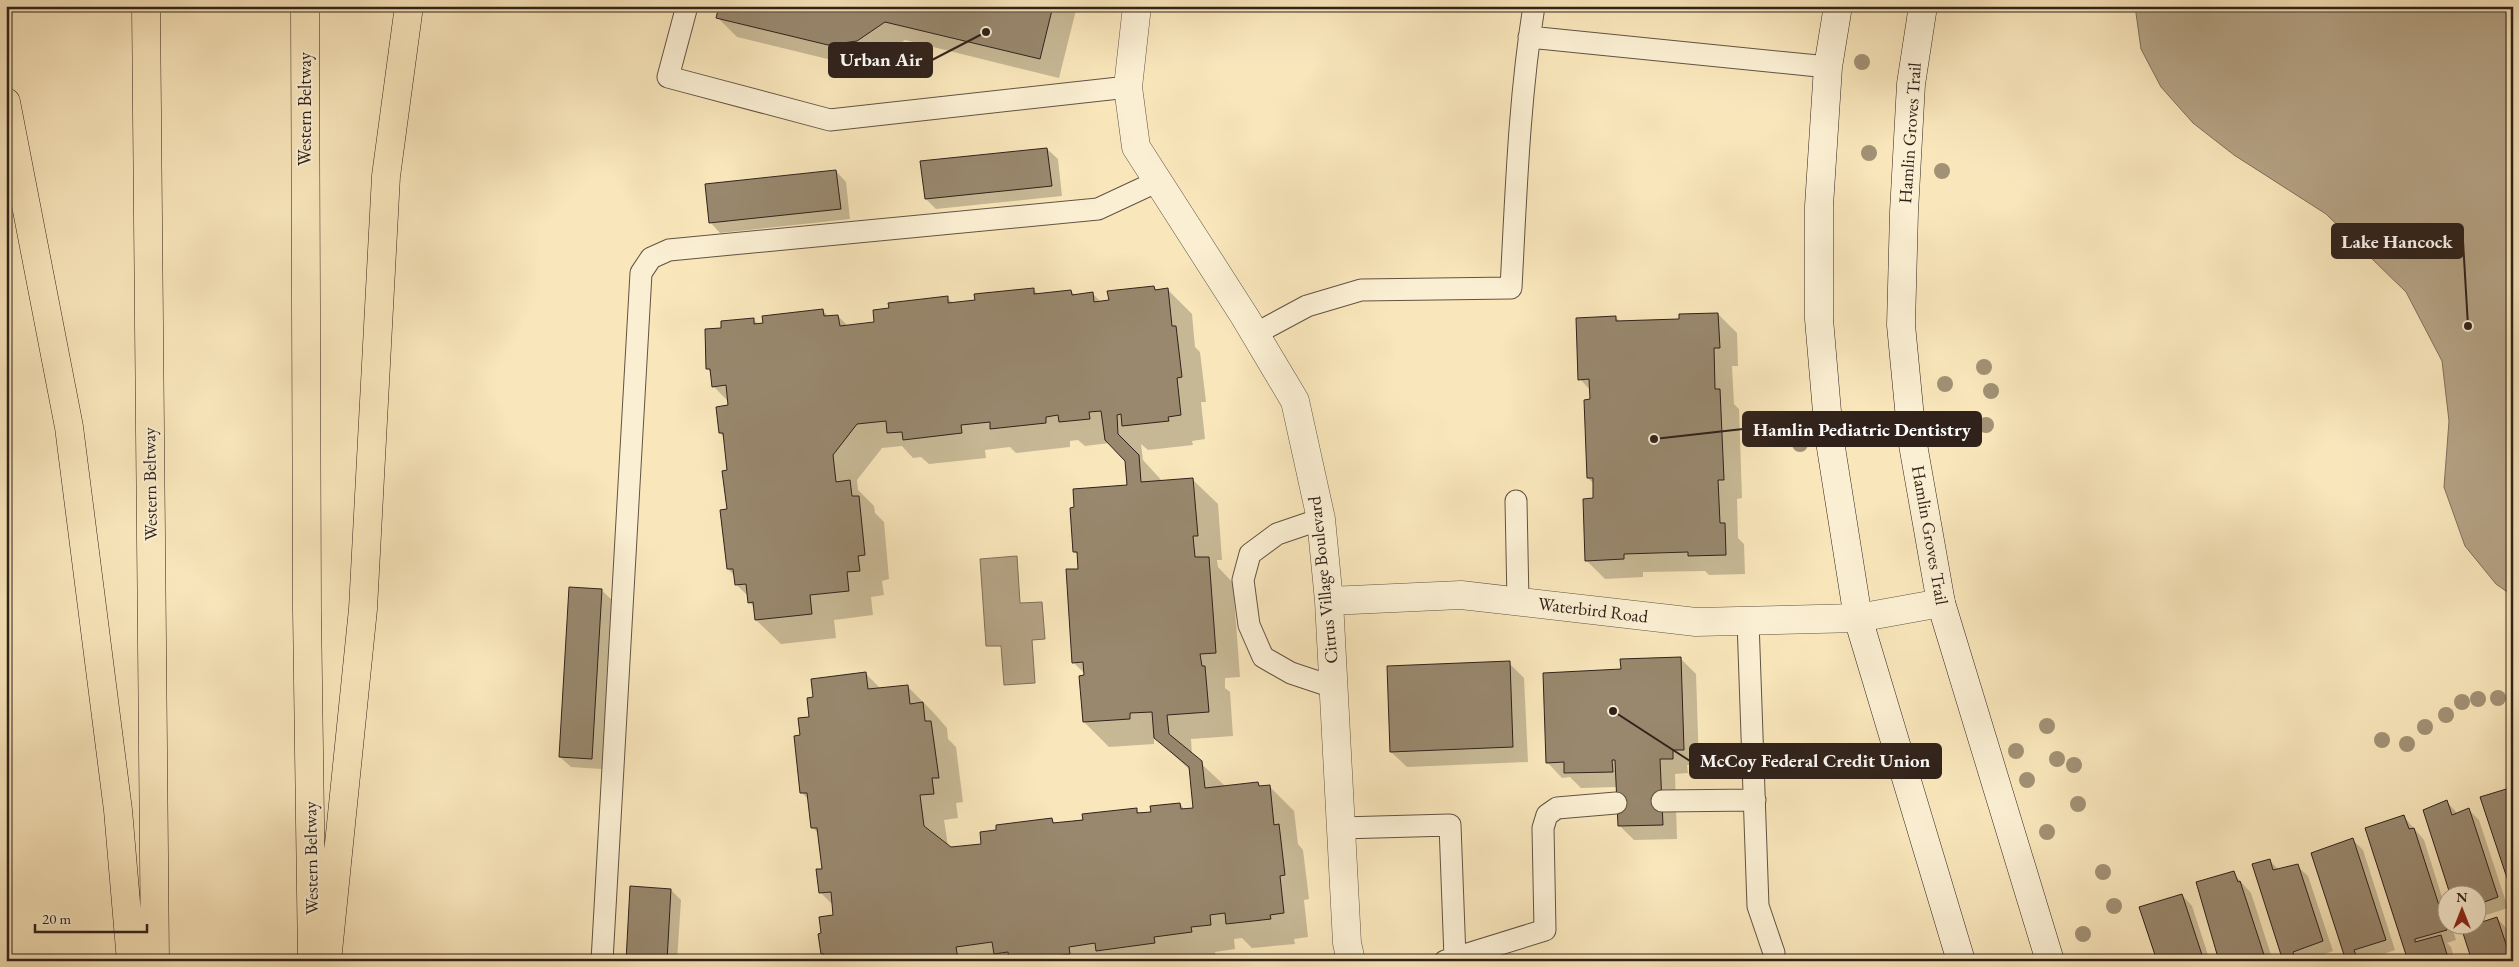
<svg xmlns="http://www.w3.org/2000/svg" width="2519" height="967" viewBox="0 0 2519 967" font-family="'EB Garamond',serif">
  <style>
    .water { fill: #b5a385; stroke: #806f5b }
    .shadow { fill: #0003 }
    .building { fill: #99886e; stroke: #30221b }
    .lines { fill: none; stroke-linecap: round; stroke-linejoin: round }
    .service-casing { stroke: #625343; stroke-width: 23 }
    .minor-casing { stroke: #625343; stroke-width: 29 }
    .secondary-casing { stroke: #30221b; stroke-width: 29 }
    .motorway-casing { stroke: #30221b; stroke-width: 29 }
    .service { stroke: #fbefd3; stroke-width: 21 }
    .minor { stroke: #fbefd3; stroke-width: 28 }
    .secondary { stroke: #fbefd3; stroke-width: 28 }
    .motorway { stroke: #f9e6bb; stroke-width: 28 }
    .tree { fill: #a29175 }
    .labels { text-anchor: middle; stroke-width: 4; stroke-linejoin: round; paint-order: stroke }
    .street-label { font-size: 18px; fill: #30221b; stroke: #fbefd3 }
    .leader { fill: none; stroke: #30221b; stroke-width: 2 }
    .callout-dot { fill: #30221b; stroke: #fbefd3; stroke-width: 2 }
    .callout { fill: #30221b; stroke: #30221b; stroke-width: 2 }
    .callout-label { font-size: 19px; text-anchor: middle; font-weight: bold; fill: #fff }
  </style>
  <rect width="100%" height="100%" fill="#f9e6bb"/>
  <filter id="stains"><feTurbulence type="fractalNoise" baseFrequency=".004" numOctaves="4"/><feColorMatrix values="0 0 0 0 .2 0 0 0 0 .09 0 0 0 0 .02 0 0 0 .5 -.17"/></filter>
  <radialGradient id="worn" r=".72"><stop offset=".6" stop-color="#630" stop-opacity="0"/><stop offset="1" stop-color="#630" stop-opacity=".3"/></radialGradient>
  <path class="water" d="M 2135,6 L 2513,6 L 2513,596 L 2496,584 L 2465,546 L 2444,487 L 2449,421 L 2442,361 L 2406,292 L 2326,214 L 2234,155 L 2193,123 L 2161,87 L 2141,49 Z
    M 1017,556 L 1020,603 L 1042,602 L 1045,639 L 1032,640 L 1035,683 L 1004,685 L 1001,646 L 986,646 L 980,559 Z"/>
  <path class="shadow" d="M 720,6 L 1077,6 L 1059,78 L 905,40 L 877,60 L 848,64 L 737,37 L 718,18 Z
    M 1047,149 L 1058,159 L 1062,196 L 936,209 L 926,199 Z
    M 836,171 L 846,182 L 850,219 L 720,233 L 710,222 Z
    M 1154,287 L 1157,291 L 1168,290 L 1192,314 L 1195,347 L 1200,352 L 1206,402 L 1201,402 L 1205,439 L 1192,441 L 1193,445 L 1148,450 L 1141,444 L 1143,460 L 1163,482 L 1193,480 L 1218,504 L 1222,560 L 1217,560 L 1218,567 L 1233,583 L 1240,677 L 1225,678 L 1225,688 L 1230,692 L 1233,736 L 1191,739 L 1192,755 L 1226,787 L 1258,783 L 1261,787 L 1269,786 L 1294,811 L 1298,844 L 1303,850 L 1309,899 L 1304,900 L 1308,937 L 1294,939 L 1295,944 L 1252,948 L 1242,938 L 1234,939 L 1235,949 L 1215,952 L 1216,956 L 1180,961 L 825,961 L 819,934 L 835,916 L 834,906 L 820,892 L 823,870 L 819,834 L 813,828 L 809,800 L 802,793 L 802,737 L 811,718 L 814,698 L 865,673 L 881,689 L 907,686 L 932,711 L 947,728 L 948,739 L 956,747 L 963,802 L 956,803 L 958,818 L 944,820 L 948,846 L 950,848 L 983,845 L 1052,820 L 1056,824 L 1136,810 L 1141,814 L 1152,813 L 1180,804 L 1185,810 L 1195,809 L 1191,771 L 1154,737 L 1154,744 L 1109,747 L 1084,722 L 1085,674 L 1073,662 L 1079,570 L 1078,555 L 1074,551 L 1128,486 L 1126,460 L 1110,443 L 1085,446 L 1078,440 L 1070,441 L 1070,447 L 1016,453 L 1010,447 L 985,450 L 986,458 L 929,464 L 921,457 L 913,458 L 902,446 L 882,448 L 857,480 L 858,490 L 874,506 L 875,513 L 884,522 L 889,579 L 882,581 L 884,595 L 871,597 L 873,615 L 834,620 L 836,638 L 781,644 L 756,620 L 755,608 L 749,602 L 749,597 L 736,584 L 735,576 L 728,569 L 729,471 L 725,438 L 720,433 L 730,407 L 729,402 L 713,386 L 711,373 L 708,369 L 723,329 L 753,319 L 759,325 L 822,310 L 829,317 L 838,316 L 848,326 L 876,323 L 947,298 L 954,304 L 1033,289 L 1039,295 L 1071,291 L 1075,295 L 1092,293 L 1101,302 Z
    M 1718,314 L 1737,333 L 1738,366 L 1732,366 L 1734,404 L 1739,409 L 1742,498 L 1737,499 L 1738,538 L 1744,544 L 1745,574 L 1709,575 L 1705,571 L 1643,572 L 1643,577 L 1605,579 L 1586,560 L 1595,499 L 1594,484 L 1588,478 L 1591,391 L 1580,379 L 1615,317 L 1621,322 L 1680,320 Z
    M 601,590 L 612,600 L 602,769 L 571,767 L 560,757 Z
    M 1680,658 L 1696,674 L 1699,765 L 1687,765 L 1688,773 L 1675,774 L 1677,839 L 1634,840 L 1619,825 L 1617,787 L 1581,788 L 1570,777 L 1562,778 L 1547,762 L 1622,671 Z
    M 1509,663 L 1524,678 L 1528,762 L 1407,767 L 1391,752 Z
    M 2447,802 L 2458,814 L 2469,810 L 2479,820 L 2508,908 L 2477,918 L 2479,924 L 2497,918 L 2507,929 L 2513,945 L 2513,961 L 2473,961 L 2476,894 L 2452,894 L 2424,810 Z
    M 2404,817 L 2424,840 L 2446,910 L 2446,924 L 2451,924 L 2456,940 L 2447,943 L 2451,947 L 2455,961 L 2410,961 Z
    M 2353,840 L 2363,850 L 2395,950 L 2364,961 L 2347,961 Z
    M 2269,860 L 2279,870 L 2297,866 L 2308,876 L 2333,951 L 2306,961 L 2284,961 Z
    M 2233,873 L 2251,893 L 2273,961 L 2221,961 L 2200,895 Z
    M 671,890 L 681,900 L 677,961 L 627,961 Z
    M 2182,895 L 2192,906 L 2210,961 L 2158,961 Z"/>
  <path class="building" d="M 719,6 L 1053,6 L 1040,59 L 885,22 L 857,41 L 828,45 L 716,18 Z
    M 1047,148 L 1052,186 L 925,199 L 920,161 Z
    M 836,170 L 841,209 L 709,223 L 705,184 Z
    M 1154,286 L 1155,290 L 1168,288 L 1172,326 L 1176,326 L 1182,377 L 1177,378 L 1181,415 L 1168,417 L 1169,421 L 1122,426 L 1121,414 L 1117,415 L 1118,434 L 1139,455 L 1141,482 L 1193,478 L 1198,536 L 1193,536 L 1195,557 L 1209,557 L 1216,653 L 1200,654 L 1202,666 L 1205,666 L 1209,712 L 1167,715 L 1169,734 L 1202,761 L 1205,788 L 1258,782 L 1259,786 L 1270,785 L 1274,825 L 1279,824 L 1285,875 L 1280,876 L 1284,913 L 1270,915 L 1271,919 L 1226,924 L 1225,913 L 1210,915 L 1211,925 L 1191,927 L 1192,932 L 1154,937 L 1155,943 L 1096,951 L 1095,943 L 1069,947 L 1070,954 L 1016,961 L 1009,961 L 1008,952 L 994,954 L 992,942 L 956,947 L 958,959 L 944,961 L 824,961 L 824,954 L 821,954 L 818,934 L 821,933 L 819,917 L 833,915 L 831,892 L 819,893 L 816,869 L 822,869 L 817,828 L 811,828 L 807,793 L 800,793 L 794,736 L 800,735 L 798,718 L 809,717 L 807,698 L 813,697 L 811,679 L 866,672 L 868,689 L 908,685 L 910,704 L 923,702 L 925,721 L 931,721 L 939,778 L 932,778 L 934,794 L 920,795 L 924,826 L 951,847 L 981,844 L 980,832 L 996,830 L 996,825 L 1052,818 L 1053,823 L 1083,820 L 1082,814 L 1137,808 L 1137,813 L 1151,812 L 1150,806 L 1180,803 L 1181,809 L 1193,808 L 1189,767 L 1154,738 L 1152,712 L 1130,713 L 1130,719 L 1083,722 L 1079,676 L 1084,675 L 1083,662 L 1072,663 L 1066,569 L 1078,569 L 1077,552 L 1073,552 L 1070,508 L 1074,507 L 1073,489 L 1127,485 L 1125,461 L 1105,440 L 1101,411 L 1089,412 L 1090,419 L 1059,422 L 1058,415 L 1046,417 L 1046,423 L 990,429 L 990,422 L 961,425 L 962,433 L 903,440 L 902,432 L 887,433 L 886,421 L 857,424 L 833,455 L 836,482 L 850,480 L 852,496 L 859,496 L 865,555 L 858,556 L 860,571 L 847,572 L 849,591 L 810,595 L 812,614 L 755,620 L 753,602 L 748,603 L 746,584 L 735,585 L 733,569 L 727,569 L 720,510 L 727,509 L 722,471 L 727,470 L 723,433 L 719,433 L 716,407 L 728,405 L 726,385 L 712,387 L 710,369 L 706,369 L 705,329 L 721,328 L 721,321 L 754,318 L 754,324 L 763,323 L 762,316 L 823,309 L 824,316 L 838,315 L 840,326 L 874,322 L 873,310 L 889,308 L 888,303 L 948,296 L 948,303 L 975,300 L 974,294 L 1034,288 L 1034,294 L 1071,290 L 1072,295 L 1093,292 L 1094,302 L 1109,300 L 1107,291 Z
    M 1718,313 L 1720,348 L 1714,348 L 1715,389 L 1720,389 L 1724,480 L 1718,480 L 1720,523 L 1725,523 L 1726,555 L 1688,556 L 1688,552 L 1624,554 L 1624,559 L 1585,561 L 1583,499 L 1593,498 L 1593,478 L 1587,478 L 1584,400 L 1590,399 L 1589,379 L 1578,380 L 1576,318 L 1616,316 L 1616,321 L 1679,319 L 1679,314 Z
    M 569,587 L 602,589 L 592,759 L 559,757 Z
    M 1681,657 L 1684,750 L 1673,750 L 1673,759 L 1660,759 L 1663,825 L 1618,826 L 1615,760 L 1612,760 L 1613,772 L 1564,773 L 1564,762 L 1546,763 L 1543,673 L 1621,669 L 1620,659 Z
    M 1510,661 L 1513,747 L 1390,752 L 1387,666 Z
    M 2513,787 L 2513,896 L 2480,797 Z
    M 2447,800 L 2452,815 L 2469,808 L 2498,897 L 2476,905 L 2476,894 L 2450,894 L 2423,810 Z
    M 2404,815 L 2409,829 L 2414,828 L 2447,930 L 2415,939 L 2415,942 L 2441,935 L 2449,961 L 2408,961 L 2365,828 Z
    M 2353,838 L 2386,940 L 2354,950 L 2358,961 L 2346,961 L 2311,853 Z
    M 2270,859 L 2273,870 L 2298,864 L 2323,941 L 2293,952 L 2296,961 L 2283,961 L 2252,864 Z
    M 2234,871 L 2238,882 L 2240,881 L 2266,961 L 2219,961 L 2196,882 Z
    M 630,886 L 671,889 L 667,961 L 626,961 Z
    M 2182,894 L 2204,961 L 2157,961 L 2139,907 Z
    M 2497,917 L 2510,956 L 2495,961 L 2472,961 L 2460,924 L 2476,924 Z"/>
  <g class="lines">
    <defs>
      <path id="service" d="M 687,6 L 668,77 L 830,120 L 1128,87
        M 1529,37 L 1828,67
        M 1255,334 L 1307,306 L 1361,290 L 1511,288 C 1516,194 1519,100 1534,6
        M 1516,501 L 1518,601
        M 1321,519 L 1277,534 L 1250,554 L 1243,580 L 1249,625 L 1263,657 L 1291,673 L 1333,687
        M 1748,621 L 1758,906 L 1774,953
        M 1662,801 L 1755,800
        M 1341,828 L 1450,825 L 1455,958
        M 602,961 L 641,273 L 651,258 L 669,250 L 1098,209 L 1156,182
        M 1445,961 L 1545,930 L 1543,828 L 1547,815 L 1557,808 L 1616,803"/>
      <path id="minor" d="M 1137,6 L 1128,87 L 1136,147 L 1245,317 L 1295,401 L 1321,519 L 1329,601 L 1347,943 L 1351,961
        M 1329,601 L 1461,595 L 1696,622 L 1858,618 L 1941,603"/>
      <path id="secondary" d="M 1838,6 L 1828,67 L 1819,206 L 1819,319 L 1829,435 L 1858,618 L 1961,961
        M 1923,6 L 1911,84 L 1904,212 L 1901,325 L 1912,439 L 1941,603 L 2050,961"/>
      <path id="motorway" d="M 146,6 L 155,961
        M 305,6 L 307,610 L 312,961
        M 6,102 L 69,427 L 118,810 L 131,961
        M 327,961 L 363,609 L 386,176 L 409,6"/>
    </defs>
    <use href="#service" class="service-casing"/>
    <use href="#minor" class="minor-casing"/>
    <use href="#secondary" class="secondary-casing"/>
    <use href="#motorway" class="motorway-casing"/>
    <use href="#service" class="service"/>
    <use href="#minor" class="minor"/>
    <use href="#secondary" class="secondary"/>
    <use href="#motorway" class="motorway"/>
  </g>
  <g class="tree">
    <circle cx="1862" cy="62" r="8"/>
    <circle cx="1869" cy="153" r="8"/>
    <circle cx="1942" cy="171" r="8"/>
    <circle cx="1984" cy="367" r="8"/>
    <circle cx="1945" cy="384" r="8"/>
    <circle cx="1991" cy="391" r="8"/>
    <circle cx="1986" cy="425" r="8"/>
    <circle cx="1800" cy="444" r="8"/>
    <circle cx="2498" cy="698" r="8"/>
    <circle cx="2478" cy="699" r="8"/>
    <circle cx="2462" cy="702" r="8"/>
    <circle cx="2446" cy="715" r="8"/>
    <circle cx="2047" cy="726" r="8"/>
    <circle cx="2425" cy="727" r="8"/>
    <circle cx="2382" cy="740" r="8"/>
    <circle cx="2407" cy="744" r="8"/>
    <circle cx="2016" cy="751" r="8"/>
    <circle cx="2057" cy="759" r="8"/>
    <circle cx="2074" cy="765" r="8"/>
    <circle cx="2027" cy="780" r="8"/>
    <circle cx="2078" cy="804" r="8"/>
    <circle cx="2047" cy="832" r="8"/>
    <circle cx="2103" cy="872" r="8"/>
    <circle cx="2114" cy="906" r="8"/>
    <circle cx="2083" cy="934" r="8"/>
  </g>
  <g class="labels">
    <g class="street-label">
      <text transform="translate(305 109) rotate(-90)" y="6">Western Beltway</text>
      <text transform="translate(1910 133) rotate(-86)" y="6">Hamlin Groves Trail</text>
      <text transform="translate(150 484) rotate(-91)" y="6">Western Beltway</text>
      <text transform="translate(1930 535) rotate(80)" y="6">Hamlin Groves Trail</text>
      <text transform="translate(1323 580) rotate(-96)" y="6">Citrus Village Boulevard</text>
      <text transform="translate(1593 610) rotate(7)" y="6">Waterbird Road</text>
      <text transform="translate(311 858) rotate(-91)" y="6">Western Beltway</text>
    </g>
  </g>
  <path class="leader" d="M986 32L932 60M2468 326L2463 241M1654 439L1743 429M1613 711L1690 761"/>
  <g class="callout-dot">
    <circle cx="986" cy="32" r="5"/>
    <circle cx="2468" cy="326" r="5"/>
    <circle cx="1654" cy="439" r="5"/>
    <circle cx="1613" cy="711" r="5"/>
  </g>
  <g class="callout">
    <rect x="829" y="43" width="103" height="34" rx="5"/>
    <rect x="2332" y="224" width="131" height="34" rx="5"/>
    <rect x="1743" y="412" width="238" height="34" rx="5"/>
    <rect x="1690" y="744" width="251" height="34" rx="5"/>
  </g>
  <g class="callout-label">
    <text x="881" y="66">Urban Air</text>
    <text x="2397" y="248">Lake Hancock</text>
    <text x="1862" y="436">Hamlin Pediatric Dentistry</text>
    <text x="1815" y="767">McCoy Federal Credit Union</text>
  </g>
  <rect width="2519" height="967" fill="none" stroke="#f9e6bb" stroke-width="25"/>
  <rect x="8" y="8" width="2504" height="952" fill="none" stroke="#30221b" stroke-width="2.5"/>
  <rect x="12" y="12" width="2494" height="942" fill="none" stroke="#30221b"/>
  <g transform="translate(2462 910)"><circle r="24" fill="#fbefd3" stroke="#aa9d89"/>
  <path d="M0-4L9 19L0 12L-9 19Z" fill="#8f2418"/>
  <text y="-8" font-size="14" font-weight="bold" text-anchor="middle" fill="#30221b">N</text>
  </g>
  <path d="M35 924v8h112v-8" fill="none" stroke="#30221b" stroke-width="2.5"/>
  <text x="42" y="924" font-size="15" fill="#30221b" stroke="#fbefd3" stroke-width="4" paint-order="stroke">20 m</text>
  <rect width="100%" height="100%" filter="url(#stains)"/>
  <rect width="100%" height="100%" fill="url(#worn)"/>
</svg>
